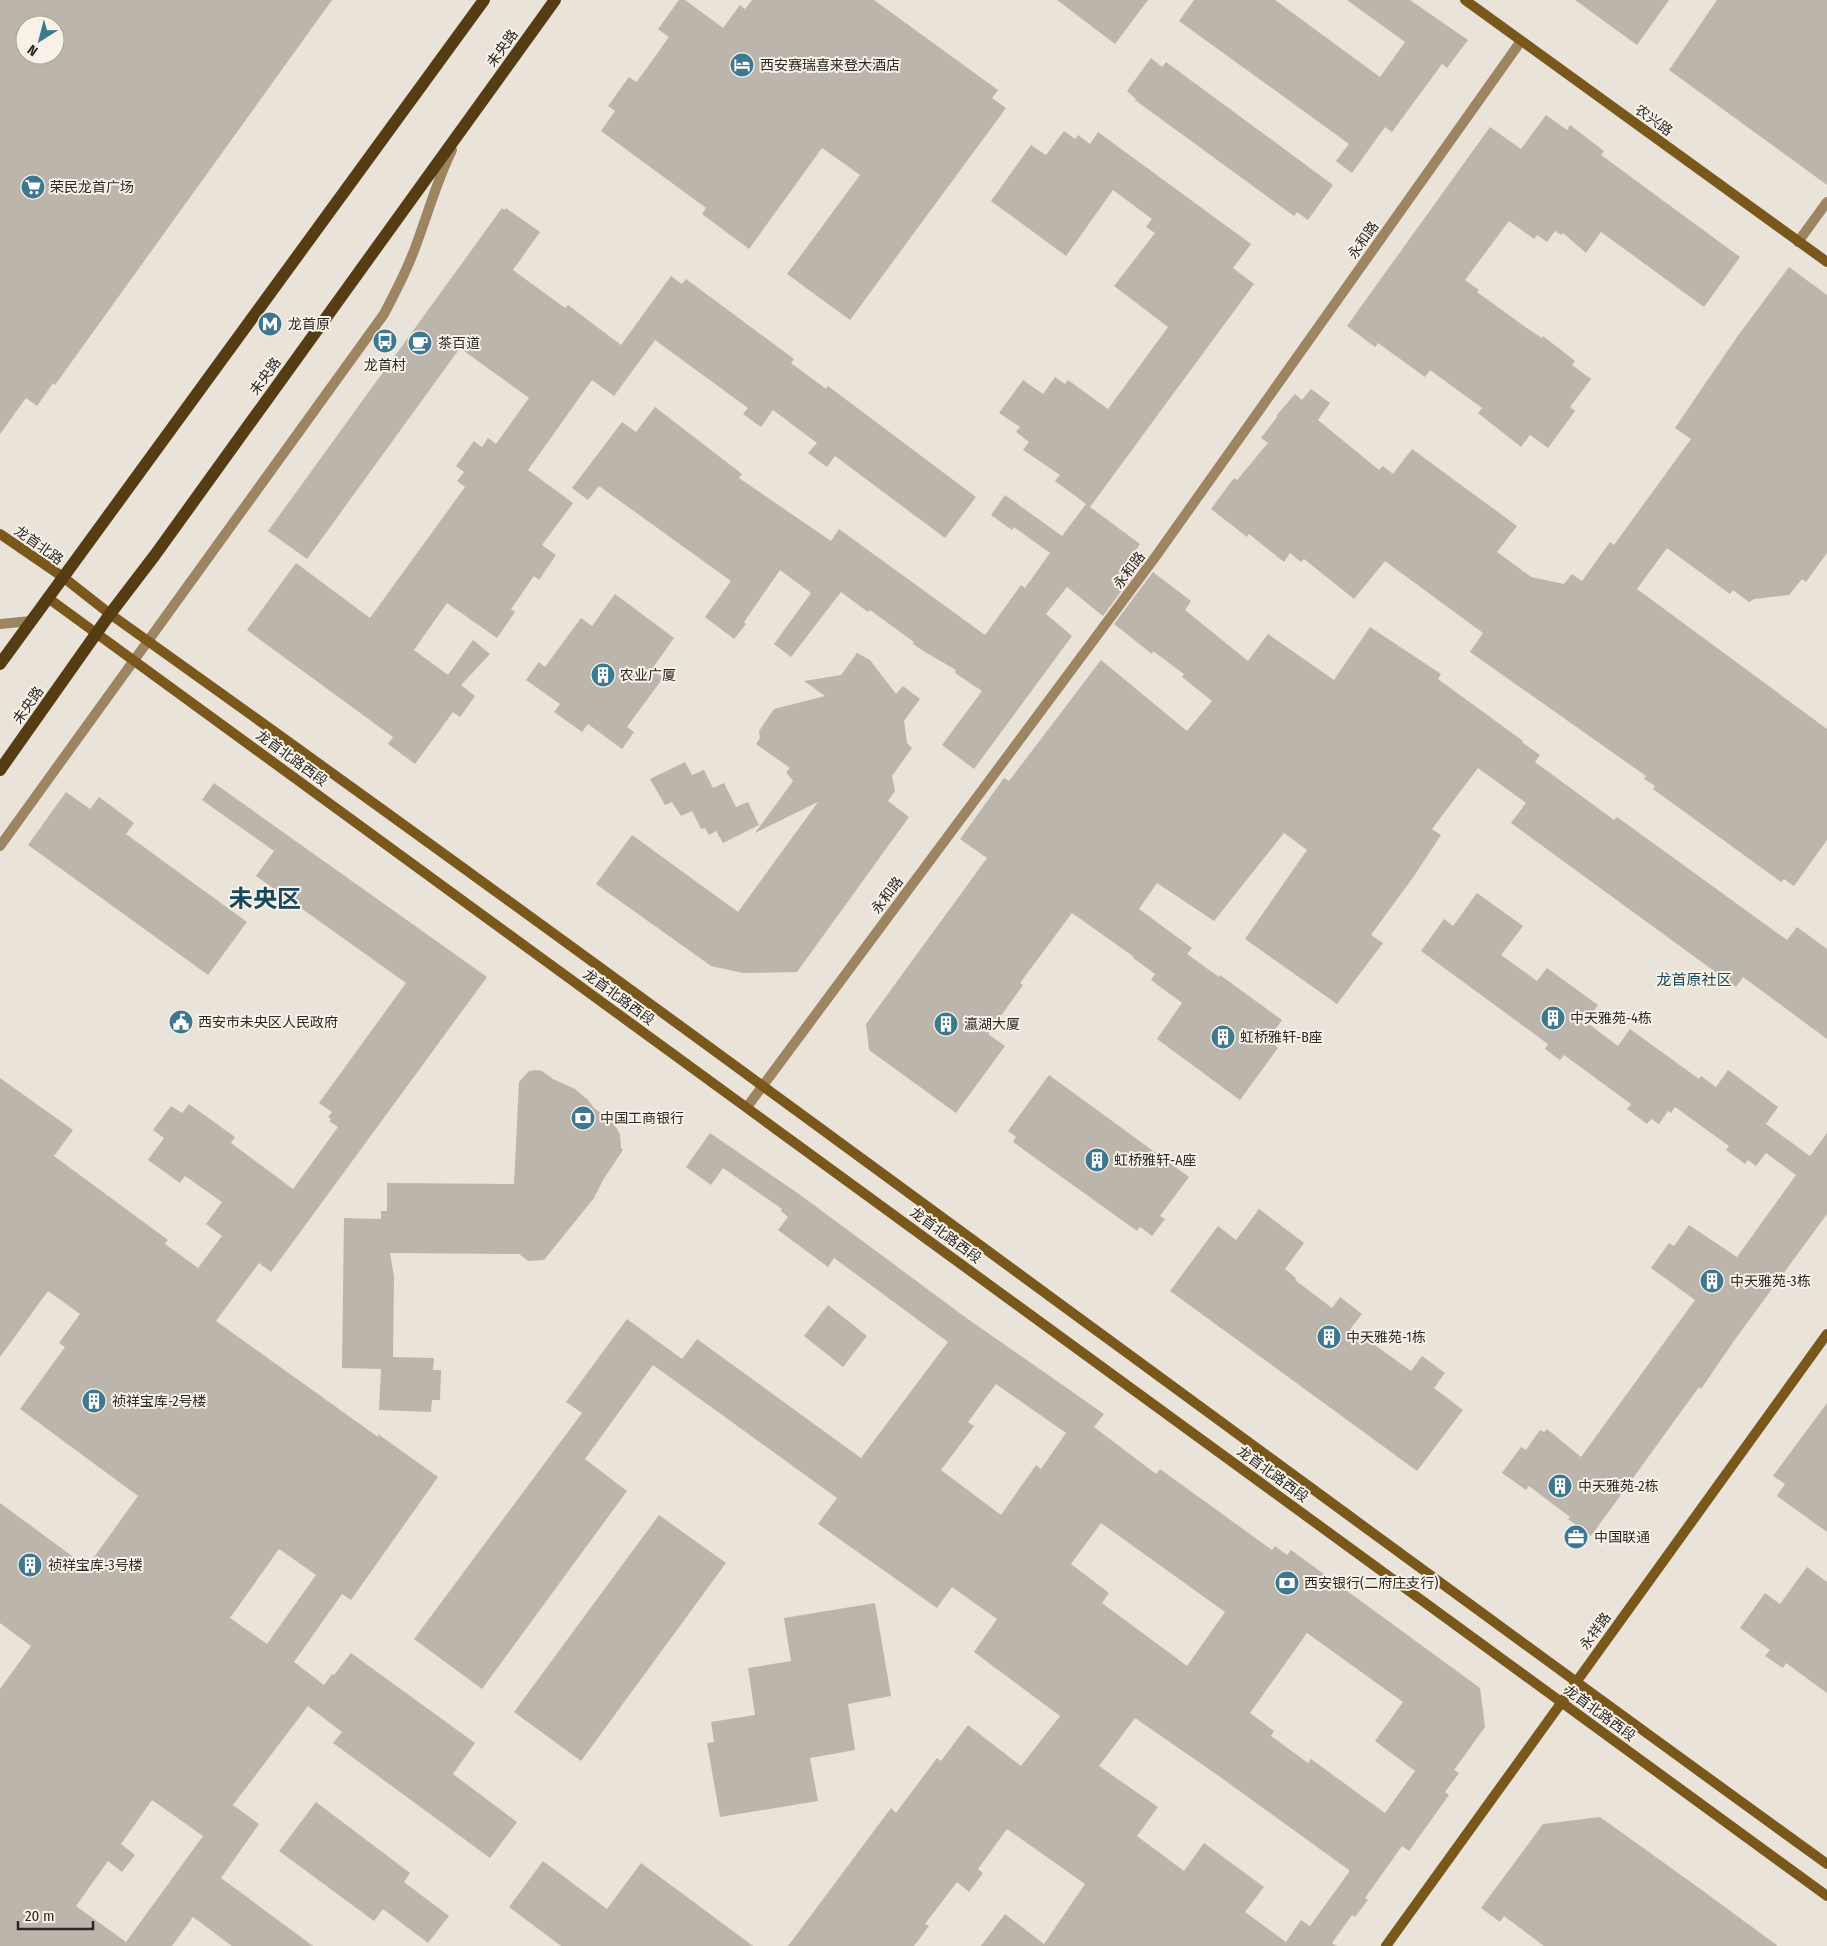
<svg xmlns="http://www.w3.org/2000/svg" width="1827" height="1946" viewBox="0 0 1827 1946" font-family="'Fira Sans Condensed','Noto Sans SC',sans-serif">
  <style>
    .building { fill: #bbb5ac; fill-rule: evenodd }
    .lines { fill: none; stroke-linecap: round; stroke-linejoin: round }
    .street { stroke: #9e8562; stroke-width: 10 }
    .secondary { stroke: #7a571b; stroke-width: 10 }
    .primary { stroke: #553c13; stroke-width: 12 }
    .labels { text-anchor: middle; stroke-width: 4; stroke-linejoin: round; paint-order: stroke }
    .street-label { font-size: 14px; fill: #2b2825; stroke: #f7f1e7 }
    .poi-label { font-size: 14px; fill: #2b2825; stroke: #f7f1e7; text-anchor: start }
    .neighbourhood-label { font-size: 15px; fill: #16475a; stroke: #f7f1e7 }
    .town-label { font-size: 24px; font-weight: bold; fill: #16475a; stroke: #f7f1e7 }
  </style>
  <rect width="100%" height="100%" fill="#eae3da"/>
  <path class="building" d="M 0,0 L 332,0 L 55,385 L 53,383 L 37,406 L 26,398 L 0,434 ZM 25,25 L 55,25 L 55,55 L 25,55 Z
    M 679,0 L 685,0 L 723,28 L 740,5 L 745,9 L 752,0 L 874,0 L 998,90 L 992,98 L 1006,108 L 850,320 L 787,274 L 860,175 L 822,148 L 749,249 L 702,214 L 706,208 L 601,131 L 615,111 L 608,106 L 629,77 L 636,82 L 641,76 L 669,37 L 658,29 Z
    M 1057,0 L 1148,0 L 1115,44 Z
    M 1194,0 L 1275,0 L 1380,77 L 1405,42 L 1347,0 L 1410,0 L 1468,40 L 1447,68 L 1442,64 L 1392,132 L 1385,127 L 1352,173 L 1336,161 L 1349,144 L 1179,21 Z
    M 1575,0 L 1669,0 L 1637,45 Z
    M 1717,0 L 1827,0 L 1827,185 L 1669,70 Z
    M 1151,58 L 1162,67 L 1166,62 L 1333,185 L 1308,220 L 1297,212 L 1294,216 L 1135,100 L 1136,99 L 1127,91 Z
    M 1546,115 L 1567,130 L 1570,125 L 1604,151 L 1601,155 L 1740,257 L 1704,307 L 1601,232 L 1586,253 L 1563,233 L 1561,235 L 1555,231 L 1547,242 L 1537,235 L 1534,239 L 1509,221 L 1465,280 L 1479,290 L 1477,292 L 1488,300 L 1531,331 L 1542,338 L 1543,336 L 1575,361 L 1572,365 L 1591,379 L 1570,407 L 1575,411 L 1548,448 L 1530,435 L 1521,447 L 1478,413 L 1482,408 L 1430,370 L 1425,377 L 1378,343 L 1375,347 L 1347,326 L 1490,127 L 1521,149 Z
    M 1064,131 L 1075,139 L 1078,135 L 1090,144 L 1098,132 L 1251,244 L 1233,268 L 1254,284 L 1090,507 L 1140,544 L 1132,556 L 1142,563 L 1103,616 L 1067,587 L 1046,614 L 1072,636 L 974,769 L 942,745 L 982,691 L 955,673 L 956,670 L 925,652 L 913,644 L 914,642 L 870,610 L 868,612 L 841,592 L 791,657 L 774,644 L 811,593 L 780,570 L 744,622 L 746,624 L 734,639 L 705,617 L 731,581 L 599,486 L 588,500 L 572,488 L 622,422 L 636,432 L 655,407 L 742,474 L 739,478 L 831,541 L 839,529 L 985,635 L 1021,585 L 1025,588 L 1050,553 L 1014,527 L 1012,530 L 991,515 L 1005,495 L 1062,536 L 1086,504 L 1055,481 L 1060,475 L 1023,450 L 1029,442 L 1016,432 L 1020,427 L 999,413 L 1023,380 L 1043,394 L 1055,377 L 1065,384 L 1068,380 L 1108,409 L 1168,327 L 1114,286 L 1155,233 L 1146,227 L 1152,219 L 1113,190 L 1066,256 L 991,201 L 1031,145 L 1046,155 Z
    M 502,208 L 505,210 L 506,208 L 540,232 L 513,270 L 565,308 L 568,305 L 621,345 L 671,276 L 682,284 L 686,279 L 794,359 L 791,363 L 826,389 L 828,386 L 976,497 L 945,538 L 835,456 L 827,467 L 808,453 L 817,443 L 773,410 L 761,427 L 743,414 L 748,408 L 655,340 L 614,396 L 592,380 L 528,470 L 573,503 L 542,545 L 556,555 L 539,580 L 534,576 L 511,609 L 515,612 L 497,638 L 447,603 L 414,650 L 448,675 L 473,640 L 490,654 L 461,685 L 475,696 L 460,717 L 453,712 L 415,764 L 388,744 L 393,737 L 247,630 L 296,563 L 370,618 L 465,487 L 457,481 L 464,472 L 456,466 L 474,441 L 482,447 L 488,438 L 496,444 L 529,398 L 460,348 L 307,559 L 268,531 Z
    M 1789,267 L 1827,295 L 1827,553 L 1806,582 L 1802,579 L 1789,595 L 1754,599 L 1749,602 L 1733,590 L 1730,594 L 1667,548 L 1637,589 L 1827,729 L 1827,840 L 1794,886 L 1784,879 L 1781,882 L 1653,789 L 1655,786 L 1644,779 L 1646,776 L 1470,652 L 1483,633 L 1385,561 L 1354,599 L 1304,559 L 1301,562 L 1290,553 L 1284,562 L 1249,534 L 1247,537 L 1211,509 L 1234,478 L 1237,480 L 1268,443 L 1261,438 L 1277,417 L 1276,416 L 1295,394 L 1302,400 L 1311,389 L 1330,403 L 1318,420 L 1379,470 L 1383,466 L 1393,474 L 1412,449 L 1517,526 L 1497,552 L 1531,577 L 1564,584 L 1572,574 L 1582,581 L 1610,542 L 1614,545 L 1691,439 L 1675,428 L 1737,337 Z
    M 1153,572 L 1191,601 L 1185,610 L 1248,661 L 1268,634 L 1334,680 L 1370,627 L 1441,674 L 1438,679 L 1523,741 L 1522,742 L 1540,755 L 1535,762 L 1614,820 L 1617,817 L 1787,940 L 1797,927 L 1827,949 L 1827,1039 L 1743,977 L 1736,987 L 1511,823 L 1526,803 L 1478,768 L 1432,829 L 1441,835 L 1414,876 L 1371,935 L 1383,943 L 1337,1004 L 1245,939 L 1307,850 L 1284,833 L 1214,921 L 1157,883 L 1139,909 L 1192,948 L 1187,954 L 1219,977 L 1220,975 L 1282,1020 L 1268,1040 L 1278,1048 L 1240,1100 L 1157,1039 L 1182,1003 L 1151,980 L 1155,974 L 1133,958 L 1134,957 L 1072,913 L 1020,983 L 1023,985 L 988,1034 L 1005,1046 L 956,1113 L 869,1050 L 866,1024 L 987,858 L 960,839 L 1004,778 L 1009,781 L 1101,660 L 1187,731 L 1212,701 L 1182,677 L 1184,674 L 1153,651 L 1152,654 L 1114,624 Z
    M 615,594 L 674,638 L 652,669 L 663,678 L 627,727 L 634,732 L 622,749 L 588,724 L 582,732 L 554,712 L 560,704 L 526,680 L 539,662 L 545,667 L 581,618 L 592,626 Z
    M 857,653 L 870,660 L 896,694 L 903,686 L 920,699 L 904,721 L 907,743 L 912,748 L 892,776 L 895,791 L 888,801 L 909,817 L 797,972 L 743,973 L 711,966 L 596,884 L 632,835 L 738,912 L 818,802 L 755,833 L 793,781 L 786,772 L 790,768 L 756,744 L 760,738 L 759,731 L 774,709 L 825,696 L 804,681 L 841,675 Z
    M 685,762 L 692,775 L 704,770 L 713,788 L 724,783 L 736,807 L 748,802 L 759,825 L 723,843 L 716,831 L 709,835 L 705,828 L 701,829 L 692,811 L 681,816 L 672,802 L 665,805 L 650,779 Z
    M 214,783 L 487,977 L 271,1272 L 259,1263 L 216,1321 L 378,1437 L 378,1434 L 438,1477 L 351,1600 L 342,1594 L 294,1662 L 324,1685 L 332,1674 L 334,1675 L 351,1653 L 475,1743 L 453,1774 L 517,1822 L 490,1858 L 333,1743 L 342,1732 L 308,1706 L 233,1805 L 259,1824 L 221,1878 L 313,1946 L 232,1946 L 193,1917 L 172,1946 L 0,1946 L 0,1689 L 31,1646 L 0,1623 L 0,1503 L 87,1567 L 138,1496 L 20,1409 L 65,1347 L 59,1343 L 80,1314 L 48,1291 L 0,1357 L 0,1078 L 73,1130 L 54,1156 L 168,1240 L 165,1244 L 198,1268 L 222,1236 L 206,1224 L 222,1202 L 185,1176 L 180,1183 L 148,1160 L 164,1138 L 153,1130 L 171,1106 L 182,1113 L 189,1104 L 235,1137 L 231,1143 L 293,1189 L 338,1127 L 329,1121 L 331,1119 L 328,1117 L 332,1112 L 319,1103 L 406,983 L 256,876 L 274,851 L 202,800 ZM 279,1549 L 316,1575 L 267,1644 L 230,1618 ZM 152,1800 L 203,1836 L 126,1942 L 76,1906 L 108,1861 L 122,1872 L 135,1855 L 121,1844 Z
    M 66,792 L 90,809 L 99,797 L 134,823 L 126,834 L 247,922 L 208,975 L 28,845 Z
    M 1477,893 L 1523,926 L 1501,955 L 1537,981 L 1547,968 L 1598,1005 L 1586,1022 L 1618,1046 L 1630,1029 L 1699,1079 L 1701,1076 L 1716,1087 L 1728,1070 L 1778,1107 L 1766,1124 L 1810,1156 L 1827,1133 L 1827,1214 L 1736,1338 L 1701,1389 L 1699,1387 L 1591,1536 L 1568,1519 L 1570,1517 L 1529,1486 L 1526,1490 L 1502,1473 L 1521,1447 L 1526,1450 L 1540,1430 L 1544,1432 L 1547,1429 L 1581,1457 L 1695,1300 L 1651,1268 L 1669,1243 L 1674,1246 L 1689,1225 L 1737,1257 L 1796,1175 L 1766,1153 L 1756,1166 L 1748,1160 L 1745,1164 L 1726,1150 L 1729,1146 L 1675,1107 L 1671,1113 L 1668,1111 L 1659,1124 L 1651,1119 L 1647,1124 L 1627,1109 L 1631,1104 L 1564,1055 L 1560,1060 L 1545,1049 L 1548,1044 L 1421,951 L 1444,919 L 1453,926 Z
    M 536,1070 L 542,1071 L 553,1079 L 575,1089 L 588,1100 L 594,1108 L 612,1121 L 620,1134 L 621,1148 L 623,1150 L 603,1180 L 594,1198 L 544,1260 L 528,1261 L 519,1254 L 390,1253 L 394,1277 L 393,1357 L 434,1358 L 433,1370 L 441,1370 L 440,1400 L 432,1400 L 431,1412 L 379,1410 L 381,1369 L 342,1368 L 344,1218 L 381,1219 L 381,1211 L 387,1211 L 387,1183 L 514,1184 L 519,1082 L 529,1071 Z
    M 1049,1075 L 1189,1177 L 1160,1216 L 1165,1219 L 1152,1236 L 1140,1227 L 1137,1231 L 1013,1142 L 1016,1137 L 1008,1131 Z
    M 710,1133 L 799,1194 L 965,1317 L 1104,1414 L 1094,1427 L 1156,1474 L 1160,1469 L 1272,1550 L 1275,1546 L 1287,1555 L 1291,1550 L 1480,1688 L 1485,1727 L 1454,1770 L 1459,1773 L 1445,1792 L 1449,1795 L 1409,1851 L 1402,1846 L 1365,1898 L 1368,1900 L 1355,1917 L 1352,1915 L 1332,1943 L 1337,1946 L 981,1946 L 1005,1914 L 1044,1944 L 1085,1884 L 1007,1829 L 978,1869 L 983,1873 L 969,1892 L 957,1882 L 925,1924 L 929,1926 L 914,1946 L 788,1946 L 891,1808 L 896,1813 L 937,1758 L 941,1761 L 968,1725 L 1021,1766 L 1060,1716 L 974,1652 L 997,1619 L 952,1587 L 937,1608 L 818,1524 L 837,1498 L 653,1365 L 585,1459 L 627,1491 L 482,1689 L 414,1639 L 582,1413 L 566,1402 L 627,1319 L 682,1359 L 697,1339 L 861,1458 L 948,1342 L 834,1258 L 828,1267 L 778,1230 L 788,1217 L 781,1211 L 782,1209 L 723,1168 L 711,1185 L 686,1167 ZM 996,1384 L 1066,1433 L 1041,1469 L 1036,1465 L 1001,1515 L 941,1470 L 974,1426 L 968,1422 ZM 1101,1523 L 1225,1612 L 1187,1666 L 1102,1603 L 1109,1593 L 1071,1564 ZM 1307,1633 L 1403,1702 L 1375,1741 L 1415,1771 L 1385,1813 L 1311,1759 L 1308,1763 L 1271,1736 L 1274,1731 L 1250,1713 ZM 1135,1718 L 1216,1774 L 1349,1870 L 1349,1872 L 1310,1926 L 1301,1920 L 1286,1942 L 1245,1912 L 1264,1887 L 1204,1843 L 1184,1871 L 1137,1836 L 1158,1807 L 1099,1766 Z
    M 1259,1209 L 1304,1243 L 1285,1269 L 1296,1278 L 1295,1280 L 1332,1308 L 1340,1297 L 1362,1314 L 1351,1328 L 1411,1371 L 1422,1356 L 1445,1373 L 1434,1388 L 1463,1410 L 1417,1471 L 1170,1291 L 1218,1226 L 1236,1240 Z
    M 828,1305 L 867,1336 L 843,1367 L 804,1336 Z
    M 1827,1403 L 1827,1532 L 1777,1496 L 1785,1484 L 1773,1476 Z
    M 659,1515 L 726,1563 L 581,1761 L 514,1712 Z
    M 1807,1567 L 1827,1582 L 1827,1693 L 1786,1663 L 1783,1668 L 1765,1656 L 1770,1650 L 1740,1628 L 1765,1593 L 1780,1604 Z
    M 875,1603 L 891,1696 L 848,1704 L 855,1750 L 810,1758 L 818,1801 L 720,1817 L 707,1743 L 714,1742 L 711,1722 L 755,1715 L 748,1668 L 791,1661 L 784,1618 Z
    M 316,1802 L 410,1873 L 404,1882 L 449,1916 L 428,1943 L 383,1909 L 374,1921 L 279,1851 Z
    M 1600,1817 L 1699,1888 L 1778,1946 L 1544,1946 L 1504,1916 L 1500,1922 L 1481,1908 L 1543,1824 Z
    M 543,1861 L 607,1909 L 641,1863 L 753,1946 L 561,1946 L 509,1907 Z"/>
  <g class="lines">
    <path class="street" d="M 1798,242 L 1827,202
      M 0,624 L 31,621
      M 0,846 L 384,314 C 397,289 410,264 419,237 C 430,207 438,178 452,150
      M 747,1107 L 1156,556 L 1521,41"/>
    <path class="secondary" d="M 1465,0 L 1827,262
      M 0,534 L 63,577 L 110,614 C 687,1025 1253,1449 1827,1864
      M 48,598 L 1827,1896
      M 1386,1946 L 1827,1334"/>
    <path class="primary" d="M 0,664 L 484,0
      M 0,770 L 110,614 L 155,555 L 555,0"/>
  </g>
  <defs>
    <symbol id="hotel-disc" viewBox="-11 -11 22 22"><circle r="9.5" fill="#3d7890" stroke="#f7f1e7"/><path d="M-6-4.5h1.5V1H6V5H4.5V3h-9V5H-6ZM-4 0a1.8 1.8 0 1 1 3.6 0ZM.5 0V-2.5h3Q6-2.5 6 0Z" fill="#fff"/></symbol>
    <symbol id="supermarket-disc" viewBox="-11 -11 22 22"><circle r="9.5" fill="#3d7890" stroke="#f7f1e7"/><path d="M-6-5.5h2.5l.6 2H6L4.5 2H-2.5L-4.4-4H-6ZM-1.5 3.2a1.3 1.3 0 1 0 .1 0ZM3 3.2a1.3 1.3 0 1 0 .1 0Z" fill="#fff"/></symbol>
    <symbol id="metro-disc" viewBox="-11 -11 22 22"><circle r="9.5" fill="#3d7890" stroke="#f7f1e7"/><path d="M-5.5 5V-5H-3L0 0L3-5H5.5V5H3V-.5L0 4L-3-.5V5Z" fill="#fff"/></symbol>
    <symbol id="bus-disc" viewBox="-11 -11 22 22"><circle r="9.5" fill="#3d7890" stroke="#f7f1e7"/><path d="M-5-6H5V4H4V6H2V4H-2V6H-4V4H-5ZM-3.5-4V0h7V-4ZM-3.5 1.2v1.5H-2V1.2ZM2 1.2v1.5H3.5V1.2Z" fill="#fff"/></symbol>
    <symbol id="cafe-disc" viewBox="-11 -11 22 22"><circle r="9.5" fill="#3d7890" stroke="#f7f1e7"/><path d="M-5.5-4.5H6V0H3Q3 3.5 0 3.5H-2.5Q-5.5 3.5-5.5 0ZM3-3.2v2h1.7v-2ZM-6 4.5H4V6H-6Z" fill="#fff"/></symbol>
    <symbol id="building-disc" viewBox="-11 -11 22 22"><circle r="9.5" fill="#3d7890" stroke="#f7f1e7"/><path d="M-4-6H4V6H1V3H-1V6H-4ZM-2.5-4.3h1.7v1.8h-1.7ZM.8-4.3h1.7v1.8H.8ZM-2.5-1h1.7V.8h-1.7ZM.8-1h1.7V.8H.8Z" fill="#fff"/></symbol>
    <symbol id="civic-disc" viewBox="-11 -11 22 22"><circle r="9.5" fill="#3d7890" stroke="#f7f1e7"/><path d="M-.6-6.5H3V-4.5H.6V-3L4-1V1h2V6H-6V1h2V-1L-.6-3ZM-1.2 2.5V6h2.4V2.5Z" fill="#fff"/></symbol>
    <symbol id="bank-disc" viewBox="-11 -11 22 22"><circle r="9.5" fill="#3d7890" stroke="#f7f1e7"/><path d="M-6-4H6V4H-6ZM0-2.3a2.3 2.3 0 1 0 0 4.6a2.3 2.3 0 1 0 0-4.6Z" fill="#fff"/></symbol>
    <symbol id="office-disc" viewBox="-11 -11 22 22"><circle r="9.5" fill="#3d7890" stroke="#f7f1e7"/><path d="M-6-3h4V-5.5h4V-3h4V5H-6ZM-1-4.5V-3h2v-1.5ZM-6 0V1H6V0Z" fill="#fff"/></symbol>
  </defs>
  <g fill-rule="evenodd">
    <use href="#hotel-disc" x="728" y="51" width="28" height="28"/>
    <use href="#supermarket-disc" x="19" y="173" width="28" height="28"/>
    <use href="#metro-disc" x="256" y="310" width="28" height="28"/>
    <use href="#bus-disc" x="371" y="327" width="28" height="28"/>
    <use href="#cafe-disc" x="406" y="329" width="28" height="28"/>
    <use href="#building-disc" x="589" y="661" width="28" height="28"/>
    <use href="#building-disc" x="1539" y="1004" width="28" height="28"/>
    <use href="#civic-disc" x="167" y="1008" width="28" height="28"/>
    <use href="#building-disc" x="932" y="1010" width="28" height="28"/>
    <use href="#building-disc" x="1209" y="1023" width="28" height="28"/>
    <use href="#bank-disc" x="569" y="1104" width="28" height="28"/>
    <use href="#building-disc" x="1083" y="1146" width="28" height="28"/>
    <use href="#building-disc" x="1698" y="1267" width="28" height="28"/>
    <use href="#building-disc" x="1315" y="1323" width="28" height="28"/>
    <use href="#building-disc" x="80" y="1387" width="28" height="28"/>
    <use href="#building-disc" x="1546" y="1472" width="28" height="28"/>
    <use href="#office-disc" x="1562" y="1523" width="28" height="28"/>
    <use href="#building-disc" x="16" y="1551" width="28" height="28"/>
    <use href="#bank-disc" x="1273" y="1569" width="28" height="28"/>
  </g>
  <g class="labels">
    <g class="street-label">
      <text transform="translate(502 48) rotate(-54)" y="5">未央路</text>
      <text transform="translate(1654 120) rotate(36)" y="5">农兴路</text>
      <text transform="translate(1363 240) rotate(-55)" y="5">永和路</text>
      <text transform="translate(265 376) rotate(-54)" y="5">未央路</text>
      <text transform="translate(39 545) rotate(35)" y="5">龙首北路</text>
      <text transform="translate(1129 570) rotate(-53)" y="5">永和路</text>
      <text transform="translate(28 705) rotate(-55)" y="5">未央路</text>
      <text transform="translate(292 758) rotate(36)" y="5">龙首北路西段</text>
      <text transform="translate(887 895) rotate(-53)" y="5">永和路</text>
      <text transform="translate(619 997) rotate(36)" y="5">龙首北路西段</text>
      <text transform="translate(946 1235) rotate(36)" y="5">龙首北路西段</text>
      <text transform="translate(1273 1474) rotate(36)" y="5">龙首北路西段</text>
      <text transform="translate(1595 1631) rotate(-54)" y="5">永祥路</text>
      <text transform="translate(1600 1713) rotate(36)" y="5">龙首北路西段</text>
    </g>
    <g class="poi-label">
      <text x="760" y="70">西安赛瑞喜来登大酒店</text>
      <text x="50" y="192">荣民龙首广场</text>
      <text x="288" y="329">龙首原</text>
      <text x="438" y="348">茶百道</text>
      <text x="385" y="370" text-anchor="middle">龙首村</text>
      <text x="620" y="680">农业广厦</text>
      <text x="1570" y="1023">中天雅苑-4栋</text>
      <text x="198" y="1027">西安市未央区人民政府</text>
      <text x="964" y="1029">瀛湖大厦</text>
      <text x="1240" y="1042">虹桥雅轩-B座</text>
      <text x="600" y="1123">中国工商银行</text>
      <text x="1114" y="1165">虹桥雅轩-A座</text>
      <text x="1730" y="1286">中天雅苑-3栋</text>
      <text x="1346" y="1342">中天雅苑-1栋</text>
      <text x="112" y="1406">祯祥宝库-2号楼</text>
      <text x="1578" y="1491">中天雅苑-2栋</text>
      <text x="1594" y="1542">中国联通</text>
      <text x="48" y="1570">祯祥宝库-3号楼</text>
      <text x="1304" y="1588">西安银行(二府庄支行)</text>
    </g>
    <g class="neighbourhood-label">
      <text x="1694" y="985">龙首原社区</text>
    </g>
    <g class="town-label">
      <text x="265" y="907">未央区</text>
    </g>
  </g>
  <g transform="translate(40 40) rotate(216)"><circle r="24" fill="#f7f1e7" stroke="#a5a199"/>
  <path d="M0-4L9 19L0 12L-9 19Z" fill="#3d7890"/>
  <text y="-8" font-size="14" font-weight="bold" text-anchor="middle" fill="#2b2825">N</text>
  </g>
  <path d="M18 1921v8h75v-8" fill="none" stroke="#2b2825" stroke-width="2.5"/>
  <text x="25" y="1921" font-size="15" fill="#2b2825" stroke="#f7f1e7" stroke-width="4" paint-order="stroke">20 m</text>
</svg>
